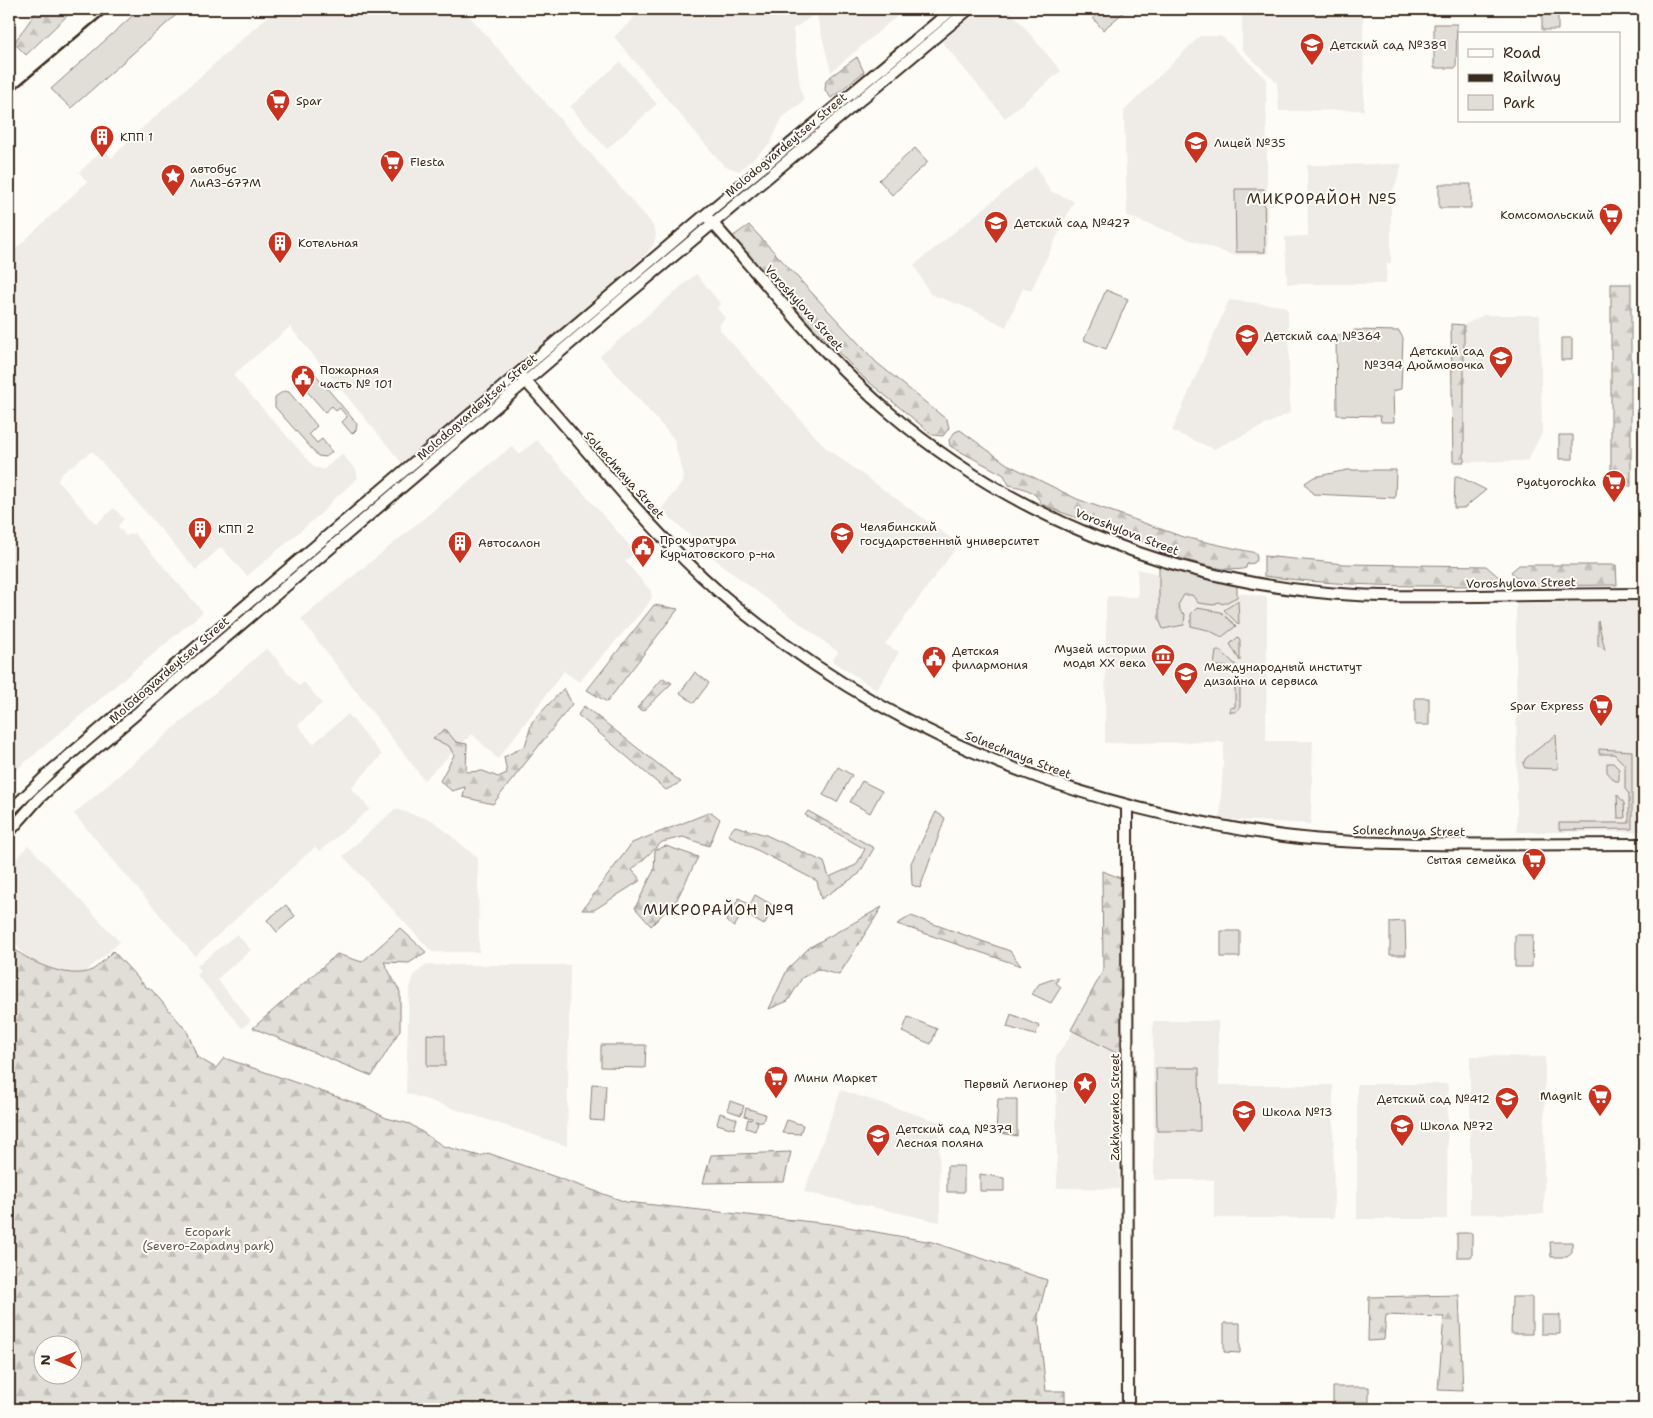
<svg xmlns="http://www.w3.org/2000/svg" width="1653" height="1418" viewBox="0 0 1653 1418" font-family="'Shantell Sans',sans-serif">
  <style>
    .built { fill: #efece7 }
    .green { fill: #e1ded7; stroke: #8e847a }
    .forest { fill: url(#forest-firs); stroke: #8e847a; fill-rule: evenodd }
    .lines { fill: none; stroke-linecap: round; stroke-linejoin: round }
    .secondary-casing { stroke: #3b2a1e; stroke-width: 14 }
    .secondary { stroke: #fdfcf7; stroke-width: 10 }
    .rail { stroke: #3b2a1e; stroke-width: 2.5 }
    .labels { text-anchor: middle; stroke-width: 4; stroke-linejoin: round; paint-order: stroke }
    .poi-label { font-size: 12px; fill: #3b2a1e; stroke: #fdfcf7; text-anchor: start }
    .street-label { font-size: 12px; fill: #3b2a1e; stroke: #fdfcf7 }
    .park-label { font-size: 12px; fill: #64574c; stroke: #fdfcf7 }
    .quarter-label { font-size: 15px; letter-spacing: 1px; fill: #3b2a1e; stroke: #fdfcf7 }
  </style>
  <defs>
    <pattern id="forest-firs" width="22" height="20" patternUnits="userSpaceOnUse" patternTransform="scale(1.25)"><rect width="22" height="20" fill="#e1ded7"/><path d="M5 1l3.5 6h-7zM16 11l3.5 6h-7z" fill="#c2bfb8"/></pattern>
  </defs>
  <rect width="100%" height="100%" fill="#fdfcf7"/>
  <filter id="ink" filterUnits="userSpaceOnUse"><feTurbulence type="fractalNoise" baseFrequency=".02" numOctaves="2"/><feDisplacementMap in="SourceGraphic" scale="10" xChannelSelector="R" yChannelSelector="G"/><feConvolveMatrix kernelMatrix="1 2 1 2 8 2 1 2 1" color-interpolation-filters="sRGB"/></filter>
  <g filter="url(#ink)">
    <path class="built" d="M 276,9 L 463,9 L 650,221 L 656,233 L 654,244 L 646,254 L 405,467 L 290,327 L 233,375 L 315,468 L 324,469 L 342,454 L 356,470 L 358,478 L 332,501 L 324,511 L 247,576 L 221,547 L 196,570 L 92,451 L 61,474 L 58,481 L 96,524 L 114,508 L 124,519 L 118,526 L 126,536 L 134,533 L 203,612 L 9,776 L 9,384 L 11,384 L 9,380 L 9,255 L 87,182 L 79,172 L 104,149 L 112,158 L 130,139 Z
      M 643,9 L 811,9 L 811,17 L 793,29 L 801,93 L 805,100 L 782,118 L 770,144 L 739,171 L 724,166 L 614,37 Z
      M 815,9 L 899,9 L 903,11 L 831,72 Z
      M 981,9 L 1009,9 L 1061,71 L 1005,118 L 942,42 Z
      M 1242,9 L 1363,9 L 1364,110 L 1279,111 L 1277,83 L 1242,49 Z
      M 1200,36 L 1221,36 L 1266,78 L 1268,254 L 1232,255 L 1127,216 L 1124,111 Z
      M 620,62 L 657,104 L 607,149 L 570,107 Z
      M 1402,164 L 1391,197 L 1391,263 L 1387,263 L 1386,284 L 1287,284 L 1285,237 L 1308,236 L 1307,165 Z
      M 1036,166 L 1050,191 L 1074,201 L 1031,291 L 1023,288 L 1006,327 L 971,309 L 930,294 L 914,265 Z
      M 696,274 L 721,304 L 717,308 L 725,318 L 720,324 L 720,330 L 826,448 L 959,544 L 885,644 L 899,652 L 877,690 L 832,661 L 838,652 L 723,566 L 661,509 L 684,480 L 674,439 L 600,356 Z
      M 1229,300 L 1283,306 L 1288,310 L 1290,413 L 1214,449 L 1172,431 Z
      M 1484,315 L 1540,315 L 1542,433 L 1527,461 L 1462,462 L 1462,326 Z
      M 537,440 L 636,553 L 625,561 L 651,591 L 652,597 L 647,606 L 579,682 L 564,671 L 498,759 L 472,734 L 424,780 L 301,619 L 512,446 L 519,454 Z
      M 1137,569 L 1240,593 L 1267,597 L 1266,741 L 1313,741 L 1311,824 L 1220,819 L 1224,742 L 1105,743 L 1106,601 L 1108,596 L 1138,597 Z
      M 1638,601 L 1644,603 L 1644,827 L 1637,832 L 1517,832 L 1516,603 Z
      M 267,648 L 299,686 L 304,682 L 322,703 L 298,725 L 313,744 L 348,714 L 382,755 L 351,788 L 370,809 L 320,851 L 315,847 L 195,956 L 74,814 Z
      M 395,809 L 432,820 L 478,858 L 479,952 L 432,952 L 343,856 Z
      M 28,845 L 120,942 L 57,996 L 9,936 L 9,869 Z
      M 237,934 L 251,950 L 217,979 L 251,1021 L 242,1028 L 197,975 L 201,971 L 197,966 Z
      M 426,965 L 570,965 L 567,1146 L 406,1093 L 409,991 L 414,975 Z
      M 1117,966 L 1119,1189 L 1057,1188 L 1056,1057 Z
      M 1153,1021 L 1218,1021 L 1219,1085 L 1333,1085 L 1334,1218 L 1214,1218 L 1214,1180 L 1154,1180 Z
      M 1470,1056 L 1545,1057 L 1544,1214 L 1470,1214 Z
      M 1357,1084 L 1448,1084 L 1447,1219 L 1357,1219 Z
      M 841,1090 L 939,1122 L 940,1222 L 804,1192 Z"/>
    <path class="green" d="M 140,9 L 183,9 L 71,108 L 51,89 Z
      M 1104,9 L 1123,9 L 1125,11 L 1103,30 L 1093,18 Z
      M 1542,9 L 1558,9 L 1558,30 L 1542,30 Z
      M 1434,24 L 1457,24 L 1456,68 L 1434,68 Z
      M 915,148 L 928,162 L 892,195 L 879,180 Z
      M 1439,184 L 1471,184 L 1471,208 L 1439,208 Z
      M 1235,189 L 1264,189 L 1265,252 L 1236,252 Z
      M 1106,290 L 1128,299 L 1106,349 L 1084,340 Z
      M 1354,330 L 1399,331 L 1403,338 L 1401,389 L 1393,391 L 1394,422 L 1381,422 L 1380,416 L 1337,415 L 1336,335 L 1352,335 Z
      M 1561,338 L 1572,338 L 1572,360 L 1561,360 Z
      M 310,368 L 357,424 L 356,430 L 352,434 L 342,422 L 347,417 L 340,408 L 336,411 L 332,406 L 325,412 L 300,383 L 300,372 Z
      M 284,391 L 289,392 L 317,426 L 309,434 L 317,443 L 322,439 L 332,452 L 326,457 L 318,456 L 275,407 L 275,397 Z
      M 1559,435 L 1573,435 L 1573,459 L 1559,459 Z
      M 1347,470 L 1396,470 L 1395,498 L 1313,494 L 1305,483 L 1314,477 Z
      M 1455,476 L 1458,476 L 1486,490 L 1464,508 L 1454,508 Z
      M 1159,566 L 1237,586 L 1237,597 L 1223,604 L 1218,602 L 1214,605 L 1198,603 L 1192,595 L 1184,595 L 1178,605 L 1181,612 L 1185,614 L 1184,625 L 1163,629 L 1159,619 Z
      M 1238,601 L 1239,624 L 1238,624 L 1224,610 Z
      M 1197,608 L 1221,612 L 1236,626 L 1222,637 L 1208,630 L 1191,626 L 1191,614 Z
      M 1598,621 L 1605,650 L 1598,645 Z
      M 1238,637 L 1240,640 L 1240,661 L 1230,644 Z
      M 1216,651 L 1221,651 L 1240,669 L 1240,707 L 1236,712 L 1230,712 L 1230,708 L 1235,707 L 1235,688 L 1238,687 L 1235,667 L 1214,666 Z
      M 695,672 L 709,683 L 694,703 L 680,693 Z
      M 1415,698 L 1429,698 L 1429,725 L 1415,725 Z
      M 1556,735 L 1558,769 L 1525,768 L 1523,764 L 1526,758 Z
      M 1599,749 L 1632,751 L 1632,829 L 1559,830 L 1559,823 L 1629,823 L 1629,794 L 1625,789 L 1625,765 L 1614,754 L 1599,754 Z
      M 1607,763 L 1613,763 L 1619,769 L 1619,781 L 1615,781 L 1607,772 Z
      M 838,767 L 852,775 L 837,802 L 823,795 Z
      M 862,781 L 882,791 L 870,813 L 850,802 Z
      M 1617,794 L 1624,803 L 1625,818 L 1618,818 Z
      M 936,812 L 945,818 L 920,888 L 912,885 L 911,863 Z
      M 755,895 L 774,906 L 764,925 L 745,914 Z
      M 739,898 L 748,904 L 734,927 L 726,921 Z
      M 286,905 L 295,916 L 277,932 L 267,920 Z
      M 1405,921 L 1406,955 L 1390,955 L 1390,922 Z
      M 1221,931 L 1240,931 L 1240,957 L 1221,957 Z
      M 1515,935 L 1533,935 L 1532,967 L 1515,967 Z
      M 1059,977 L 1056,983 L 1061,987 L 1051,1003 L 1032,994 L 1039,984 Z
      M 1011,1014 L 1039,1026 L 1035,1035 L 1007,1027 Z
      M 908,1017 L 937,1029 L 931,1044 L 902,1032 Z
      M 427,1034 L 445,1035 L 445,1066 L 427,1066 Z
      M 601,1045 L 646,1045 L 645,1068 L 601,1067 Z
      M 1156,1068 L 1199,1068 L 1200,1131 L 1157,1131 Z
      M 592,1084 L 606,1085 L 604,1121 L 590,1120 Z
      M 998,1099 L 1017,1099 L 1017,1136 L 996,1132 Z
      M 730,1101 L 744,1106 L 741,1115 L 727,1110 Z
      M 746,1108 L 765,1114 L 763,1122 L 755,1120 L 758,1122 L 755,1131 L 746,1128 L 748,1119 L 751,1120 L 752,1118 L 744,1116 Z
      M 720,1113 L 737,1119 L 734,1129 L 717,1124 Z
      M 787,1120 L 803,1125 L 800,1134 L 782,1133 Z
      M 947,1166 L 964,1166 L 964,1192 L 947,1192 Z
      M 980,1174 L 1004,1178 L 1004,1191 L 980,1191 Z
      M 1457,1233 L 1472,1233 L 1472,1257 L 1457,1257 Z
      M 1550,1242 L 1572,1242 L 1572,1253 L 1567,1257 L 1551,1257 Z
      M 1512,1297 L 1532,1297 L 1532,1334 L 1511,1334 Z
      M 1541,1315 L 1560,1315 L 1560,1334 L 1541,1334 Z
      M 1224,1323 L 1240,1323 L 1240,1353 L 1224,1352 Z
      M 1333,1387 L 1369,1387 L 1369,1402 L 1333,1402 Z"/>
    <path class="forest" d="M 38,9 L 74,9 L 26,55 L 14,43 Z
      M 857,57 L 864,72 L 831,98 L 825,90 L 826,80 Z
      M 749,225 L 876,362 L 947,420 L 949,428 L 943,436 L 933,435 L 864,378 L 812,326 L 732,237 Z
      M 1611,284 L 1631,284 L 1631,486 L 1611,486 Z
      M 1451,324 L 1464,325 L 1464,462 L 1453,462 Z
      M 960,430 L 1007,464 L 1077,499 L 1183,537 L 1256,553 L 1257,559 L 1254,563 L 1247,564 L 1246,568 C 1228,575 1179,558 1161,551 C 1149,546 1139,539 1127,534 C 1099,523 1071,518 1044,505 C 1039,503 1040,500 1037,497 C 1030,489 1019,487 1009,485 L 1004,475 L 950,446 L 949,440 L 955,432 Z
      M 1264,556 L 1344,564 L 1486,566 L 1508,585 C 1424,587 1347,587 1264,576 Z
      M 1519,565 L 1616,565 L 1617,585 L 1526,586 L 1511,572 Z
      M 654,605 L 678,609 L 607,702 L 587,690 Z
      M 663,678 L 672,683 L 643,711 L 637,708 Z
      M 564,688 L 572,704 L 493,804 L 463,797 L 465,787 L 452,791 L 440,781 L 454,755 L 449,746 L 433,739 L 445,729 L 456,742 L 467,744 L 466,772 L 483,771 L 498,777 L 507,773 L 504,757 L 525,746 L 532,722 Z
      M 584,706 L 681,782 L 666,790 L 578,715 Z
      M 808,811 L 874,848 L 859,874 L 821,899 L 817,881 L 728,835 L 735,826 L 766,835 L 824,862 L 829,877 L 856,865 L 865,849 L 805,815 Z
      M 711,812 L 720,819 L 709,846 L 683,837 L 662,842 L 632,870 L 641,880 L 594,910 L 582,910 L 632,843 Z
      M 666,846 L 698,857 L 676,901 L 651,926 L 635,908 L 654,870 L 655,850 Z
      M 1102,871 L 1123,879 L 1122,1056 L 1071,1030 L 1103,971 Z
      M 882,907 L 839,975 L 817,969 L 802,978 L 788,1001 L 769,1009 L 788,968 L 810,947 Z
      M 911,916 L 1010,951 L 1021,966 L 897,924 Z
      M 400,928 L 426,952 L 409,963 L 384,962 L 400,992 L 400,1030 L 372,1076 L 253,1028 L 337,954 L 362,962 Z
      M 9,944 C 25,961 69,981 92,970 C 99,966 107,957 113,951 L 147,988 L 150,988 L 187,1031 L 197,1057 L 216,1068 L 224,1058 L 361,1105 L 386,1118 L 410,1124 L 443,1146 L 480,1156 L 488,1153 L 626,1202 L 831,1224 L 932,1242 L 1047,1280 L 1038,1316 L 1046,1391 L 1065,1391 L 1065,1409 L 9,1409 ZM 42,1346 L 72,1346 L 72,1376 L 42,1376 Z
      M 791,1152 L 784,1182 L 703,1183 L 711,1155 Z
      M 1459,1295 L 1463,1391 L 1438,1390 L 1444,1317 L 1386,1315 L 1384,1340 L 1368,1341 L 1369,1297 Z"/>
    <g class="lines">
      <defs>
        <path id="secondary" d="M 708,218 C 769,285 821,355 890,413 C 1008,514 1165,577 1318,592 C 1372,598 1425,596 1479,596 C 1534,595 1589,594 1644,594
          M 519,374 C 586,446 645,527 719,592 C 881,732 1074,808 1284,836 C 1331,842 1378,843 1425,844 C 1498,845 1571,844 1644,844
          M 1127,805 L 1128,1409
          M 9,812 L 52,770 L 705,215 L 953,9
          M 9,832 L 39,798 L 61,778 L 627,295 L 969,9"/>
      </defs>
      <use href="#secondary" class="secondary-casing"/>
      <use href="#secondary" class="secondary"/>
      <path class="rail" d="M 9,94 L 110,9"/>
    </g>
  </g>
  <defs>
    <symbol id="school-pin" viewBox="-11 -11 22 30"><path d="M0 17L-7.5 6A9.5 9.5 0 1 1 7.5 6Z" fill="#c8321e" stroke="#fdfcf7"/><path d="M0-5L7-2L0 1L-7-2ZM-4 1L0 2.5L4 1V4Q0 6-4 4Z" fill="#fff"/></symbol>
    <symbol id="supermarket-pin" viewBox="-11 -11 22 30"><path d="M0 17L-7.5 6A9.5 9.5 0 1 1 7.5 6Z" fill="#c8321e" stroke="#fdfcf7"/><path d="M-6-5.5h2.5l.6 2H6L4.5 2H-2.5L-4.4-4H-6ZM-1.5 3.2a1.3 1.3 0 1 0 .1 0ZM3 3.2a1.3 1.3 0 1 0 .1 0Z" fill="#fff"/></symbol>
    <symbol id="building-pin" viewBox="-11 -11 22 30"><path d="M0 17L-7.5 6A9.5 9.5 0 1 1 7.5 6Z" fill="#c8321e" stroke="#fdfcf7"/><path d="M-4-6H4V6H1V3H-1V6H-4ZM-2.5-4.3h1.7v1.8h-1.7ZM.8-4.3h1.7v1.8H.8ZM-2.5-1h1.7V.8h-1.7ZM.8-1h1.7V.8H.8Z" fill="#fff"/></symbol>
    <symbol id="sight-pin" viewBox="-11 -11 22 30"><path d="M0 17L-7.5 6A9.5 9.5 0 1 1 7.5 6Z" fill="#c8321e" stroke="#fdfcf7"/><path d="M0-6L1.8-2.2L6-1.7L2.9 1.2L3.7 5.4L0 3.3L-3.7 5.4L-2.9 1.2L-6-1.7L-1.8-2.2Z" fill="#fff"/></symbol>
    <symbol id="civic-pin" viewBox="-11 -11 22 30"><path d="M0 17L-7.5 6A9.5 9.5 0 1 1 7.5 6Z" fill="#c8321e" stroke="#fdfcf7"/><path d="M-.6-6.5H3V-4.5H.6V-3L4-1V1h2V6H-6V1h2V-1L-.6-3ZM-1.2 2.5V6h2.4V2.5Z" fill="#fff"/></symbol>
    <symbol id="university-pin" viewBox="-11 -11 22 30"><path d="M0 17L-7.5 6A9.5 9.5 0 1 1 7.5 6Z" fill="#c8321e" stroke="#fdfcf7"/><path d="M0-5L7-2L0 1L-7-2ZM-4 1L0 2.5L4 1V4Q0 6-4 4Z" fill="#fff"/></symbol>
    <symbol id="museum-pin" viewBox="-11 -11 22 30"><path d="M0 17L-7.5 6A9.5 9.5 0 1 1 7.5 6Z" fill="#c8321e" stroke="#fdfcf7"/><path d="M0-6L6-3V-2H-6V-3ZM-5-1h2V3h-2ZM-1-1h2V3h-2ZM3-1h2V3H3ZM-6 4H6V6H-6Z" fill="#fff"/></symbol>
  </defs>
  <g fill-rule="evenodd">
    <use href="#school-pin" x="1298" y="31" width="28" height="38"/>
    <use href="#supermarket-pin" x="264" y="87" width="28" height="38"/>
    <use href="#building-pin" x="88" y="123" width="28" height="38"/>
    <use href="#school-pin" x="1182" y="129" width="28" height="38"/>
    <use href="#supermarket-pin" x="378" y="148" width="28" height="38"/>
    <use href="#sight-pin" x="159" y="162" width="28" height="38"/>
    <use href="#supermarket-pin" x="1597" y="201" width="28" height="38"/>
    <use href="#school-pin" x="982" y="209" width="28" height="38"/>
    <use href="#building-pin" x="266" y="229" width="28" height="38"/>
    <use href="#school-pin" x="1233" y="322" width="28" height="38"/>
    <use href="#school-pin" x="1487" y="344" width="28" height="38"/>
    <use href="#civic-pin" x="289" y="363" width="28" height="38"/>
    <use href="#supermarket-pin" x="1600" y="468" width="28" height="38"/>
    <use href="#building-pin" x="186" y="515" width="28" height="38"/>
    <use href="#university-pin" x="828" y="520" width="28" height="38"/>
    <use href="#building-pin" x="446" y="529" width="28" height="38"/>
    <use href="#civic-pin" x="629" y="533" width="28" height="38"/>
    <use href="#museum-pin" x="1149" y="642" width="28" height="38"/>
    <use href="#civic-pin" x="920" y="644" width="28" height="38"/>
    <use href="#university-pin" x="1172" y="660" width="28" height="38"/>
    <use href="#supermarket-pin" x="1587" y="692" width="28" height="38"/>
    <use href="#supermarket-pin" x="1520" y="846" width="28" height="38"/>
    <use href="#supermarket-pin" x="762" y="1064" width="28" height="38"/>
    <use href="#sight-pin" x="1071" y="1070" width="28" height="38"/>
    <use href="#supermarket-pin" x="1586" y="1082" width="28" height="38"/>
    <use href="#school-pin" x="1493" y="1085" width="28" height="38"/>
    <use href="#school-pin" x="1230" y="1098" width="28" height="38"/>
    <use href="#school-pin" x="1388" y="1112" width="28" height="38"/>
    <use href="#school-pin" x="864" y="1122" width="28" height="38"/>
  </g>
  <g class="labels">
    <g class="poi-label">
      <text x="1330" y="49">Детский сад №389</text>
      <text x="296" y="105">Spar</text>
      <text x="120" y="141">КПП 1</text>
      <text x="1214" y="147">Лицей №35</text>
      <text x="410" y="166">Fiesta</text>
      <text x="190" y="173">автобус<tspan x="190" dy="14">ЛиАЗ-677М</tspan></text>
      <text x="1594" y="219" text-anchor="end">Комсомольский</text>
      <text x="1014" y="227">Детский сад №427</text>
      <text x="298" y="247">Котельная</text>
      <text x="1264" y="340">Детский сад №364</text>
      <text x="1484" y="355" text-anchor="end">Детский сад<tspan x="1484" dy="14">№394 Дюймовочка</tspan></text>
      <text x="320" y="374">Пожарная<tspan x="320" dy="14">часть № 101</tspan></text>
      <text x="1596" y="486" text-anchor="end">Pyatyorochka</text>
      <text x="860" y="531">Челябинский<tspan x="860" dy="14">государственный университет</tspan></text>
      <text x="218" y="533">КПП 2</text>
      <text x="660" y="544">Прокуратура<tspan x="660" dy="14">Курчатовского р-на</tspan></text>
      <text x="478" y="547">Автосалон</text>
      <text x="1146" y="653" text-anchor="end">Музей истории<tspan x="1146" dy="14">моды XX века</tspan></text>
      <text x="952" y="655">Детская<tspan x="952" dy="14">филармония</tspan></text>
      <text x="1204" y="671">Международный институт<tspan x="1204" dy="14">дизайна и сервиса</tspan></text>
      <text x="1584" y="710" text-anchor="end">Spar Express</text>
      <text x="1516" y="864" text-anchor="end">Сытая семейка</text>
      <text x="794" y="1082">Мини Маркет</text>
      <text x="1068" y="1088" text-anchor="end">Первый Легионер</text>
      <text x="1582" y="1100" text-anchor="end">Magnit</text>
      <text x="1490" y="1103" text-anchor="end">Детский сад №412</text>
      <text x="1262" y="1116">Школа №13</text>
      <text x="1420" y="1130">Школа №72</text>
      <text x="896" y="1133">Детский сад №379<tspan x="896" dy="14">Лесная поляна</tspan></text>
    </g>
    <g class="street-label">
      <text transform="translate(786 145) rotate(-40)" y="4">Molodogvardeytsev Street</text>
      <text transform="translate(804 308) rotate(48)" y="4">Voroshylova Street</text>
      <text transform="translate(477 407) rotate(-41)" y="4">Molodogvardeytsev Street</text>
      <text transform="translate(624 475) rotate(48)" y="4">Solnechnaya Street</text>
      <text transform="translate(1127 532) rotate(21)" y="4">Voroshylova Street</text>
      <text transform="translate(1521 583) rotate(-1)" y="4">Voroshylova Street</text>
      <text transform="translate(169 670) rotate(-41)" y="4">Molodogvardeytsev Street</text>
      <text transform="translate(1018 755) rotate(21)" y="4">Solnechnaya Street</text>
      <text transform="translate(1409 831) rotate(1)" y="4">Solnechnaya Street</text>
      <text transform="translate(1115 1107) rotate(-90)" y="4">Zakharenko Street</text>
    </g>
    <g class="park-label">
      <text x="208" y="1236">Ecopark<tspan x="208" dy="14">(Severo-Zapadny park)</tspan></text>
    </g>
    <g class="quarter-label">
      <text x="1322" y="204">МИКРОРАЙОН №5</text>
      <text x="719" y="915">МИКРОРАЙОН №9</text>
    </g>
  </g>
  <rect width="1653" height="1418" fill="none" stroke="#fdfcf7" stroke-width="30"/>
  <rect x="15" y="15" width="1623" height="1388" fill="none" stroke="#3b2a1e" stroke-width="2" filter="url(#ink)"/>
  <rect x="1458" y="32" width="162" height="90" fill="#fdfcf7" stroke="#afa8a0"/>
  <rect x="1468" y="49" width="25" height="8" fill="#fdfcf7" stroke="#afa8a0"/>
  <text x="1503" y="58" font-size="15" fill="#3b2a1e">Road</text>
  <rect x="1468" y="74" width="25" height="8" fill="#3b2a1e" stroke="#afa8a0"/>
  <text x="1503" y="82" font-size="15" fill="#3b2a1e">Railway</text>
  <rect x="1468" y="95" width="25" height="15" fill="#e1ded7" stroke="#afa8a0"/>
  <text x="1503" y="108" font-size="15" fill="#3b2a1e">Park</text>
  <g transform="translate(58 1360) rotate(270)"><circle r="24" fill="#fdfcf7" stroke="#afa8a0"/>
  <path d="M0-4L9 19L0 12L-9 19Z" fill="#c8321e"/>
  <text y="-8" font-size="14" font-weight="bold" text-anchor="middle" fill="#3b2a1e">N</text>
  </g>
</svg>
